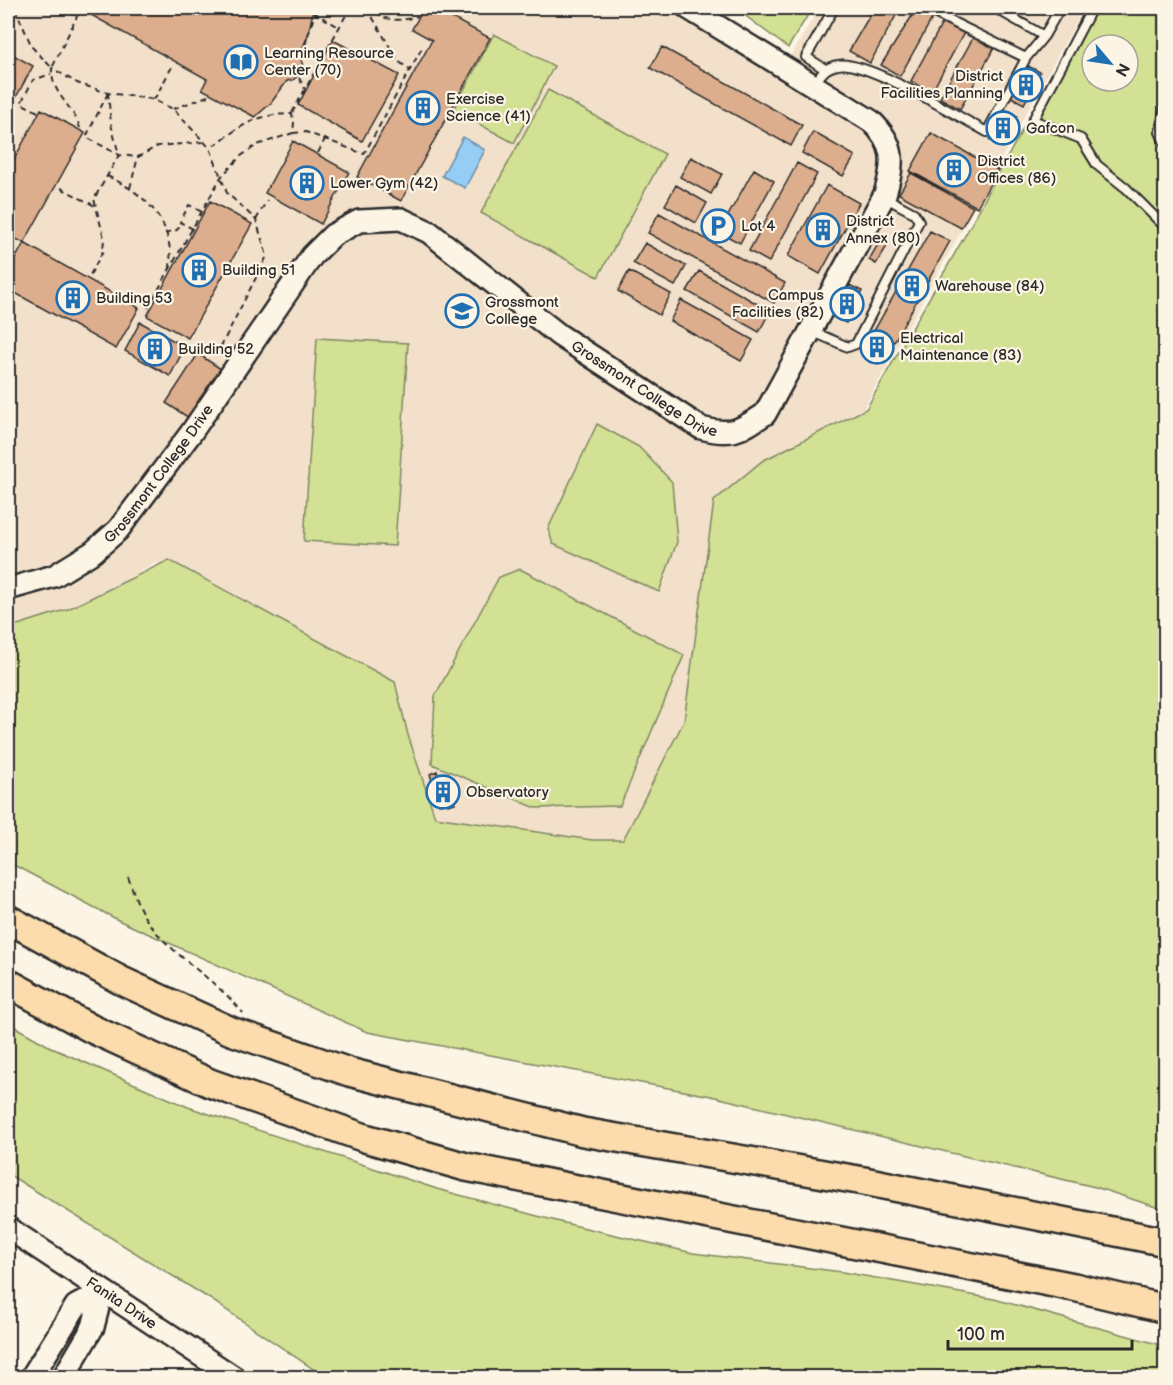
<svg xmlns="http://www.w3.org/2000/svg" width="1173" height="1385" viewBox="0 0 1173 1385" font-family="'Balsamiq Sans',sans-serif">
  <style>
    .built { fill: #f2e0cb }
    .green { fill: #d2e194; stroke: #7e8660; stroke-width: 1.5; fill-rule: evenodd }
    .water { fill: #96cdf5; stroke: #6b8ca4; stroke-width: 1.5 }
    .building { fill: #dcae8d; stroke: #2b2b2b; stroke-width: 1.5 }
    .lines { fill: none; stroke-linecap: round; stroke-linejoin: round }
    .lane-casing { stroke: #2b2b2b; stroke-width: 12 }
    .secondary-casing { stroke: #2b2b2b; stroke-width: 26 }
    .highway-casing { stroke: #2b2b2b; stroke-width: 32 }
    .path { stroke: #2b2b2b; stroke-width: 2; stroke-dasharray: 6 4.5; stroke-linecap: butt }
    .lane { stroke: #fcf5e5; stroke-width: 8 }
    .secondary { stroke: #fcf5e5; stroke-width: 21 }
    .highway { stroke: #fcdcac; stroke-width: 27 }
    .labels { text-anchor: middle; stroke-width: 4.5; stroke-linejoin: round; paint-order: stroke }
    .poi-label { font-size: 15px; fill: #2b2b2b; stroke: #fcf5e5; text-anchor: start }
    .street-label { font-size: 15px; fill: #2b2b2b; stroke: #fcf5e5 }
  </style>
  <rect width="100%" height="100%" fill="#fcf5e5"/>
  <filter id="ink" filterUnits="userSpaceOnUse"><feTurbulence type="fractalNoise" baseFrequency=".0167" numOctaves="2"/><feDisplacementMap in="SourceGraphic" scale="12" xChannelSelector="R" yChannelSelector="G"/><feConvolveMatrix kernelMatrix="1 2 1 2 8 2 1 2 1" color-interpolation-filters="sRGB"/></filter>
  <g filter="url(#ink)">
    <path class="built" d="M 8,8 L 712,8 L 789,59 L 819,8 L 1084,8 L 615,860 L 435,817 L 382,688 L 155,562 L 49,631 L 8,634 Z"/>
    <path class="green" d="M 735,8 L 812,8 L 788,48 Z
      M 1088,8 L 1165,8 L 1165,1210 L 1095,1187 L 711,1096 L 367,1032 L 120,921 L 8,862 L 8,628 L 68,609 L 169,560 L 395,682 L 408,735 L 435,817 L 592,840 L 623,840 L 684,721 L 714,501 L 762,461 L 866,409 L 967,232 ZM 1092,45 L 1128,45 L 1128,81 L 1092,81 Z
      M 494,34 L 554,66 L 514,143 L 453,110 Z
      M 548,90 L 665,154 L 598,277 L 481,213 Z
      M 317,338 L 408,343 L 395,546 L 304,541 Z
      M 597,424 L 639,447 L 672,482 L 677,542 L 659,592 L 553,544 L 548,529 Z
      M 520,569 L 684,655 L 620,806 L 536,808 L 432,764 L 435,696 L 499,577 Z
      M 8,1023 L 54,1049 L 188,1107 L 437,1189 L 560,1222 L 693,1253 L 842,1272 L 994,1299 L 1165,1346 L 1165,1377 L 325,1377 L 210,1299 L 8,1174 Z"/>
    <path class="water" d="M 463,137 L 485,150 L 465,188 L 442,176 Z"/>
    <path class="building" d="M 86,8 L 305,8 L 313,12 L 308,35 L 300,55 L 304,70 L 293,80 L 287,81 L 271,103 L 255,117 L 202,89 L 207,79 L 84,11 Z
      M 424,8 L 433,8 L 490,38 L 401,201 L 357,177 L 432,40 L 412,29 Z
      M 874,8 L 900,8 L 870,63 L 849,51 Z
      M 917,8 L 934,15 L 900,76 L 881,65 Z
      M 944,20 L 965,31 L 931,93 L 911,81 Z
      M 974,36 L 994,48 L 960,109 L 940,98 Z
      M 333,40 L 399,75 L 362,141 L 298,105 Z
      M 662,47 L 802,125 L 791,146 L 650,68 Z
      M 8,52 L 33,66 L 8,112 Z
      M 1028,66 L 1040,72 L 1024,104 L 1011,97 Z
      M 41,109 L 85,133 L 24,243 L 8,235 L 8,171 Z
      M 1005,110 L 1017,116 L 1001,146 L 989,140 Z
      M 813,132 L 855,156 L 843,176 L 802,153 Z
      M 931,133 L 998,170 L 977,207 L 910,171 Z
      M 293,141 L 349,172 L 321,224 L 265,193 Z
      M 691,157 L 722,174 L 711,194 L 680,177 Z
      M 797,163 L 817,174 L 769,262 L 749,251 Z
      M 754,169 L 774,181 L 740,243 L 719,232 Z
      M 911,173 L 973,207 L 961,228 L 899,194 Z
      M 676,185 L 707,203 L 696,223 L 665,205 Z
      M 827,185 L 859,203 L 820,274 L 788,256 Z
      M 210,201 L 252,224 L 188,338 L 147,316 Z
      M 659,213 L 785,283 L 774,303 L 648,233 Z
      M 930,231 L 950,241 L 894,342 L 874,331 Z
      M 881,239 L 889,243 L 876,264 L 869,260 Z
      M 24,243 L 139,308 L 116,349 L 8,289 L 8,272 Z
      M 645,243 L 686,266 L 675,286 L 633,263 Z
      M 629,271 L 671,294 L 659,315 L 618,291 Z
      M 699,271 L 770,311 L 759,332 L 687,291 Z
      M 849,285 L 862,291 L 846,323 L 833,317 Z
      M 681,300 L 753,340 L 741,361 L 670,321 Z
      M 140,322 L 185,347 L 170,376 L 125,351 Z
      M 875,334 L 890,343 L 880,360 L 865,351 Z
      M 198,354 L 221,369 L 189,418 L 166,403 Z
      M 437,771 L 442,787 L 448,785 L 455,803 L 448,805 L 446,801 L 439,804 L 430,774 Z"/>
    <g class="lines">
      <defs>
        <path id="lane" d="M 995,8 L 1044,36
          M 1092,8 L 1033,120 L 1081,139 L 1097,165 L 1126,188 L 1166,228
          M 1026,58 L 1044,36 L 1060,8
          M 825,69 L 806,57 L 834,8
          M 814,85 C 821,74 825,67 838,65 C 865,59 959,117 987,132 L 1026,58 L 924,8
          M 1166,102 L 1160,132 L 1166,145
          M 811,331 L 848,347 L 856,344 L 919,221 L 914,213 L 886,198"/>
        <g id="secondary">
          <path id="s1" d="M 8,589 L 54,576 L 93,552 L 118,530 L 191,433 L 312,256 L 333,235 L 359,221 L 401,219 L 429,232 L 559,335 L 701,428 C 732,436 739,431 765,414 L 885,194 C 895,162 895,144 871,121 L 688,8"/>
          <path id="s2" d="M 8,1228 L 235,1378"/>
          <path d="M 31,1378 L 76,1306 L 102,1292"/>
          <path d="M 63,1378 L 93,1327 L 102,1292"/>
        </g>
        <path id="highway" d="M 8,919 L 122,981 L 231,1031 L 349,1072 L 583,1132 L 864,1181 L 1166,1242
          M 8,983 L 92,1029 L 210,1083 L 365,1138 L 466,1167 L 1074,1287 L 1166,1309"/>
      </defs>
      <use href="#lane" class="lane-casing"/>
      <use href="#secondary" class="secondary-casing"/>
      <use href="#highway" class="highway-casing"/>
      <path class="path" d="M 15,8 L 32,47 L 52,68 L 81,8
        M 60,8 L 77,16
        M 367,8 L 398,61 L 410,70
        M 376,8 L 397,13 L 415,8
        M 381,10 L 380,16 C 394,22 404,20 418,16
        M 302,55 L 315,13 L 339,27
        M 305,67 L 317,68
        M 299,78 L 305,89
        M 108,93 L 86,137 L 119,155 L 138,157 L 158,146 L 204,142
        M 154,100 L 174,63
        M 173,109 L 208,96
        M 38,112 L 21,103 L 33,80 L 51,74
        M 292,113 L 350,8
        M 80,128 C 73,105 50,93 52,68 L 77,83 L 108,93 L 151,99 L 173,109 L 210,148 L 227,193 L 256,220 L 267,256 L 218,352 L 222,356
        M 293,133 L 306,132 L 364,154 L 423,46
        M 318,153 L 325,139
        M 107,176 C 146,194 174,221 170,268
        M 61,188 L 95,206
        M 130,188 L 138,157
        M 256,220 L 267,200
        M 193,229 L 180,222 L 189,205 L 202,212
        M 165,233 L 177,230 L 182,223
        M 90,275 L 103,251 L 104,238 L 94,199 L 119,155 L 111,124 L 108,93
        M 148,308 L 221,177 L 241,156 L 257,145 L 293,133 L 294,123 L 292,114 C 252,114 241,127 210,148
        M 128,877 C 133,890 137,904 144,916 C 169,955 214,977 243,1013"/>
      <use href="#lane" class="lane"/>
      <use href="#secondary" class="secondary"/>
      <use href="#highway" class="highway"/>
    </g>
  </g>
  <defs>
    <symbol id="library-ring" viewBox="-11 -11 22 22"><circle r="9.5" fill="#fcf5e5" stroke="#1f6fb2" stroke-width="1.5"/><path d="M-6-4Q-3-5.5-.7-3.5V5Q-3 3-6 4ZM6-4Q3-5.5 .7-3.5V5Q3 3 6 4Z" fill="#1f6fb2"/></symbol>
    <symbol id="building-ring" viewBox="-11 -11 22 22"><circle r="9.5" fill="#fcf5e5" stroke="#1f6fb2" stroke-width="1.5"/><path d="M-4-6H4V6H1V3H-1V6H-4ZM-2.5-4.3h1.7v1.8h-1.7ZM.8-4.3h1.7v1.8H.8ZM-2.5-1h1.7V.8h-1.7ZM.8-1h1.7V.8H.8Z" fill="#1f6fb2"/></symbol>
    <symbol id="parking-ring" viewBox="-11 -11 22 22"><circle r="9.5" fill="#fcf5e5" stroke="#1f6fb2" stroke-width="1.5"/><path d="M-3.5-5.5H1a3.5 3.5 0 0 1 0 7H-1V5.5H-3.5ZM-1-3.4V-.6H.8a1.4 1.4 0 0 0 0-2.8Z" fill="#1f6fb2"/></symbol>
    <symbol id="university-ring" viewBox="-11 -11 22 22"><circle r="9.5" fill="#fcf5e5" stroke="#1f6fb2" stroke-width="1.5"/><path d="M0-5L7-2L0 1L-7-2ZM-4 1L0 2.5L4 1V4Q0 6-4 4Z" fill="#1f6fb2"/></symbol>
  </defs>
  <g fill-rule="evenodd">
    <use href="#library-ring" x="222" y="43" width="38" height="38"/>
    <use href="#building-ring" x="1007" y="66" width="38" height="38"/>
    <use href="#building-ring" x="404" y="89" width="38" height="38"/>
    <use href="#building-ring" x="984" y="109" width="38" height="38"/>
    <use href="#building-ring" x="935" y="151" width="38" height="38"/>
    <use href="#building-ring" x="288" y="164" width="38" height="38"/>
    <use href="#parking-ring" x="699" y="207" width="38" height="38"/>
    <use href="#building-ring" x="804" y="211" width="38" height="38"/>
    <use href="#building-ring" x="180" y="251" width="38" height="38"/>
    <use href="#building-ring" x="893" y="267" width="38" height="38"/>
    <use href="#building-ring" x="54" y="279" width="38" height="38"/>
    <use href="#building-ring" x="828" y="285" width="38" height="38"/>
    <use href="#university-ring" x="443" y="292" width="38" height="38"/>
    <use href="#building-ring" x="858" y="328" width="38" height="38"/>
    <use href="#building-ring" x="136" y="330" width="38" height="38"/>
    <use href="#building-ring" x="424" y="773" width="38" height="38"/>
  </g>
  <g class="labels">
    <g class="poi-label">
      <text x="264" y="58">Learning Resource<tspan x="264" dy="17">Center (70)</tspan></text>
      <text x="1003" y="81" text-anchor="end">District<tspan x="1003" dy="17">Facilities Planning</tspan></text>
      <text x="446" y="104">Exercise<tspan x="446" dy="17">Science (41)</tspan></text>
      <text x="1026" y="133">Gafcon</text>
      <text x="977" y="166">District<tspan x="977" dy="17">Offices (86)</tspan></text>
      <text x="330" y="188">Lower Gym (42)</text>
      <text x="846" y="226">District<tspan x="846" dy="17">Annex (80)</tspan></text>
      <text x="741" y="231">Lot 4</text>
      <text x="222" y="275">Building 51</text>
      <text x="935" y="291">Warehouse (84)</text>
      <text x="824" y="300" text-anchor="end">Campus<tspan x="824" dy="17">Facilities (82)</tspan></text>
      <text x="96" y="303">Building 53</text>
      <text x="485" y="307">Grossmont<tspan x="485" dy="17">College</tspan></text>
      <text x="900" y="343">Electrical<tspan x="900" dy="17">Maintenance (83)</tspan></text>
      <text x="178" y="354">Building 52</text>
      <text x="466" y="797">Observatory</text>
    </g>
    <g class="street-label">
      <text dy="5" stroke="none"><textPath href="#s1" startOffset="862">Grossmont College Drive</textPath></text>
      <text dy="5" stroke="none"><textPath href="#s1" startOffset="196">Grossmont College Drive</textPath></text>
      <text dy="5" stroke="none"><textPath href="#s2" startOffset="136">Fanita Drive</textPath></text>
    </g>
  </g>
  <rect width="1173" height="1385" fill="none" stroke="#fcf5e5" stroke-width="30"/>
  <rect x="15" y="15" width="1143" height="1355" fill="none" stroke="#2b2b2b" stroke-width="2" filter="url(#ink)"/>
  <g transform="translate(1110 63) rotate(119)"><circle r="28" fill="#fcf5e5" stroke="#a8a49b" stroke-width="1.5"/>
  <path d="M0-4.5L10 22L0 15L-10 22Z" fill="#1f6fb2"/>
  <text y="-9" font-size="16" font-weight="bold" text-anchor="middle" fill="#2b2b2b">N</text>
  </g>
  <path d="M948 1340v9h184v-9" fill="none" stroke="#2b2b2b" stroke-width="3"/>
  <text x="957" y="1340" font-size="18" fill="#2b2b2b" stroke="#fcf5e5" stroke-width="4.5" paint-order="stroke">100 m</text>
</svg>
